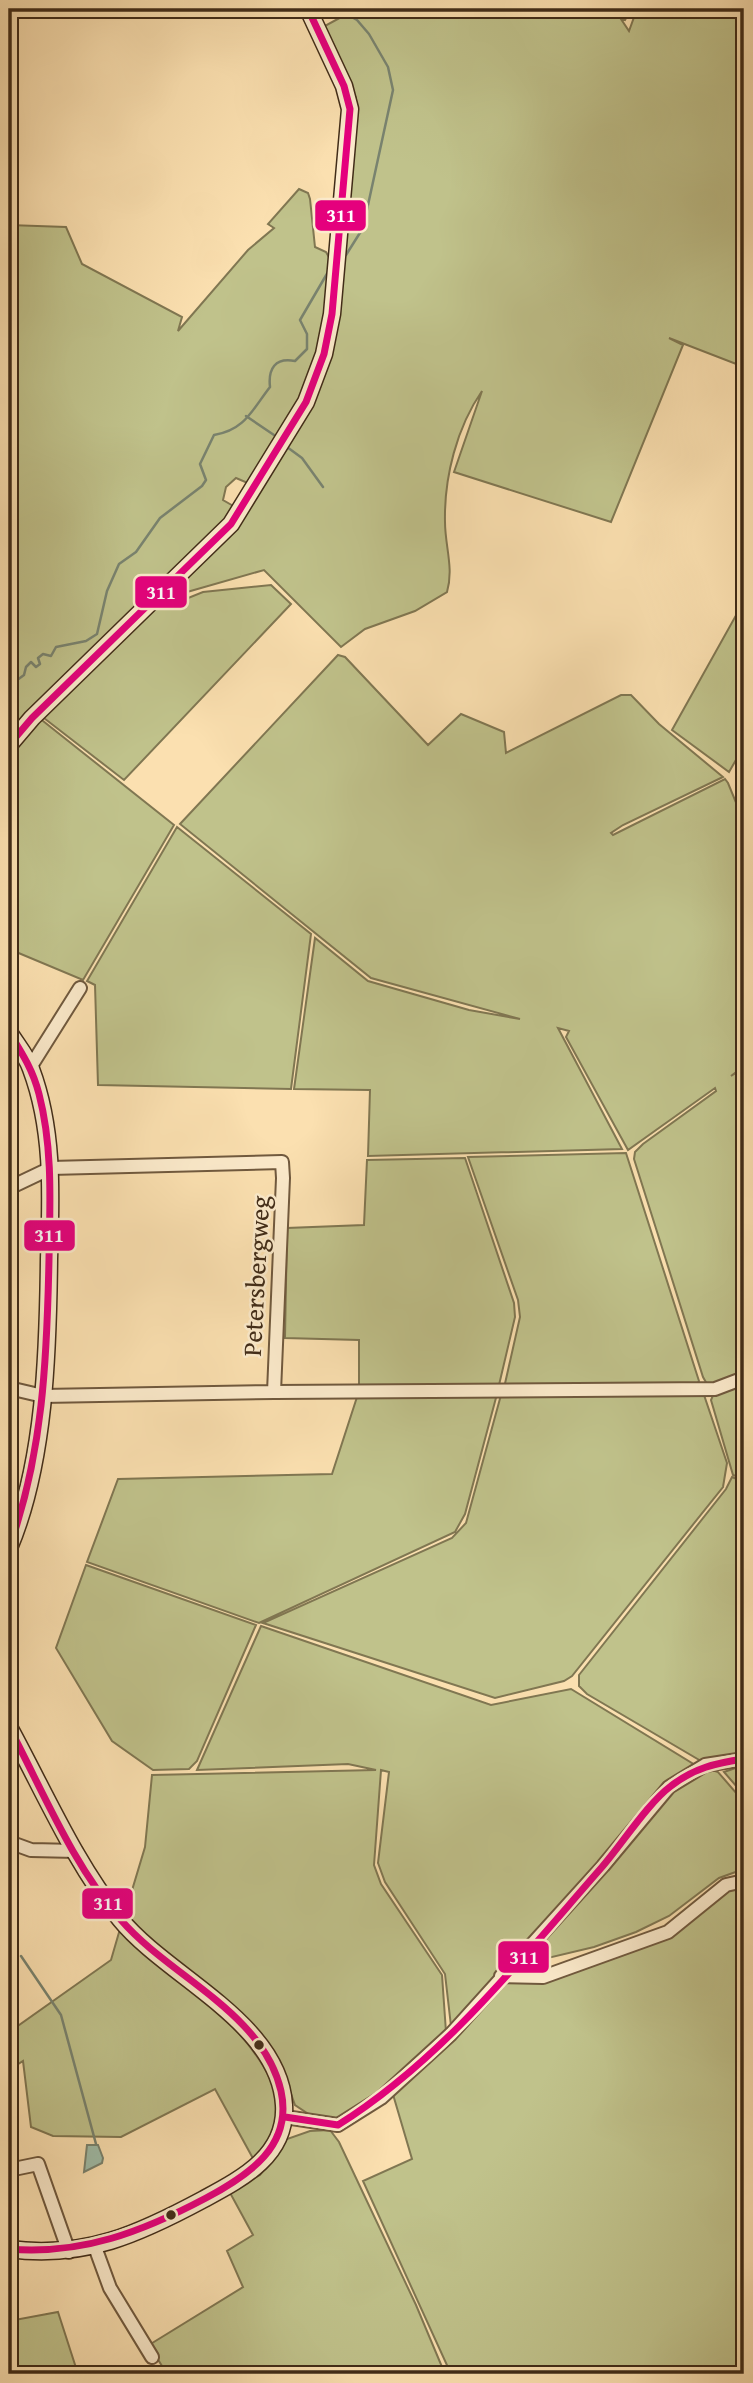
<svg xmlns="http://www.w3.org/2000/svg" width="753" height="2383" viewBox="0 0 753 2383" font-family="'Gentium Book Plus',serif">
  <style>
    .green { fill: #c0c28b; stroke: #807752; stroke-width: 2 }
    .water { fill: #9fbda9; stroke: #79836f; stroke-width: 2 }
    .lines { fill: none; stroke-linecap: round; stroke-linejoin: round }
    .stream { stroke: #79836f; stroke-width: 2.5 }
    .street-casing { stroke: #70593e; stroke-width: 16 }
    .secondary-casing { stroke: #412c18; stroke-width: 19 }
    .street { stroke: #fcebcc; stroke-width: 12 }
    .secondary { stroke: #fcebcc; stroke-width: 16 }
    .bus-1-casing { stroke: #fcebcc; stroke-width: 12 }
    .bus-1 { stroke: #e5007d; stroke-width: 7 }
    .bus-dot { fill: #412c18; stroke: #fcebcc; stroke-width: 2.5 }
    .labels { text-anchor: middle; stroke-width: 5; stroke-linejoin: round; paint-order: stroke }
    .street-label { font-size: 26px; fill: #412c18; stroke: #fcebcc }
    .line-badge { stroke: #fcebcc; stroke-width: 2.5 }
    .badge-label { font-size: 19px; text-anchor: middle; font-weight: bold; fill: #fff }
  </style>
  <rect width="100%" height="100%" fill="#fbe0b0"/>
  <filter id="stains"><feTurbulence type="fractalNoise" baseFrequency=".00286" numOctaves="4"/><feColorMatrix values="0 0 0 0 .2 0 0 0 0 .09 0 0 0 0 .02 0 0 0 .5 -.17"/></filter>
  <radialGradient id="worn" r=".72"><stop offset=".6" stop-color="#630" stop-opacity="0"/><stop offset="1" stop-color="#630" stop-opacity=".3"/></radialGradient>
  <path class="green" d="M 356,9 L 631,9 L 625,20 L 621,19 L 629,31 L 637,9 L 744,9 L 744,367 L 669,338 L 683,345 L 611,522 L 454,472 L 482,391 C 457,427 444,477 445,522 C 445,546 454,568 447,592 L 415,611 L 365,629 L 341,647 L 264,570 L 166,598 L 256,495 L 334,344 L 356,98 L 323,27 Z
    M 299,189 L 308,193 L 310,199 L 315,247 L 326,252 L 330,259 L 323,342 L 298,405 L 250,484 L 236,478 L 226,487 L 223,500 L 235,507 L 216,531 L 9,738 L 9,225 L 66,227 L 82,264 L 182,317 L 178,331 L 248,250 L 274,228 L 268,224 Z
    M 271,585 L 291,604 L 124,780 L 40,715 L 151,608 L 161,609 L 203,592 Z
    M 744,601 L 744,746 L 729,772 L 672,730 Z
    M 338,655 L 345,657 L 428,745 L 461,714 L 504,732 L 506,753 L 621,695 L 631,695 L 659,724 L 723,777 L 623,825 L 611,833 L 613,835 L 725,779 L 728,783 L 744,822 L 744,1066 L 731,1076 L 744,1068 L 744,1376 L 718,1385 L 707,1384 L 703,1377 L 634,1159 L 635,1152 L 643,1144 L 716,1091 L 715,1088 L 628,1150 L 566,1037 L 569,1031 L 558,1028 L 622,1149 L 368,1156 L 370,1090 L 294,1089 L 315,938 L 368,981 L 469,1010 L 520,1019 L 371,978 L 180,824 Z
    M 38,717 L 174,825 L 83,980 L 9,949 L 9,751 Z
    M 177,827 L 311,934 L 291,1089 L 98,1085 L 95,985 L 87,981 Z
    M 626,1153 L 699,1381 L 697,1384 L 504,1388 L 520,1317 L 518,1300 L 468,1157 Z
    M 465,1158 L 514,1303 L 515,1317 L 499,1385 L 359,1389 L 359,1340 L 285,1338 L 287,1228 L 364,1225 L 367,1160 Z
    M 744,1381 L 744,1479 L 733,1475 L 711,1400 L 714,1393 Z
    M 358,1394 L 497,1394 L 465,1514 L 455,1532 L 259,1623 L 87,1562 L 118,1479 L 332,1474 Z
    M 501,1395 L 704,1395 L 727,1463 L 723,1487 L 572,1676 L 564,1681 L 495,1698 L 263,1623 L 452,1538 L 466,1523 Z
    M 732,1477 L 744,1482 L 744,1755 L 701,1761 L 587,1694 L 579,1686 L 579,1675 L 726,1489 Z
    M 86,1565 L 256,1625 L 197,1761 L 189,1769 L 153,1770 L 112,1741 L 56,1648 Z
    M 261,1626 L 491,1705 L 571,1689 L 695,1765 L 451,2026 L 445,1974 L 385,1882 L 378,1863 L 389,1772 L 381,1770 L 374,1865 L 381,1884 L 442,1975 L 446,2032 L 370,2099 L 336,2119 L 313,2117 L 295,2105 L 281,2066 L 124,1917 L 145,1847 L 152,1775 L 376,1770 L 348,1764 L 197,1770 Z
    M 744,1765 L 744,1795 L 724,1772 Z
    M 709,1769 L 718,1772 L 744,1802 L 744,1869 L 719,1878 L 669,1916 L 636,1932 L 594,1947 L 548,1958 L 536,1943 L 672,1791 Z
    M 744,1885 L 744,2374 L 451,2374 L 363,2181 L 412,2159 L 392,2091 L 505,1983 L 521,1981 L 662,1937 L 723,1891 Z
    M 120,1929 C 169,1971 286,2050 278,2120 C 276,2136 264,2149 255,2162 L 215,2089 L 121,2137 L 53,2136 L 31,2127 L 23,2061 L 9,2070 L 9,2025 L 12,2030 L 111,1960 Z
    M 330,2130 L 339,2142 L 416,2305 L 445,2374 L 167,2374 L 149,2345 L 243,2287 L 227,2251 L 253,2235 L 229,2191 L 260,2175 L 287,2139 L 310,2131 Z
    M 58,2312 L 78,2374 L 9,2374 L 9,2321 Z"/>
  <path class="water" d="M 87,2145 L 98,2145 L 103,2158 L 102,2163 L 84,2172 Z"/>
  <g class="lines">
    <path class="stream" d="M 337,9 L 357,20 L 369,34 L 388,67 L 393,90 L 363,228 L 346,255
      M 246,416 L 274,435
      M 287,447 L 302,458 L 323,487
      M 9,686 L 24,675 L 26,667 L 31,662 L 36,667 L 40,664 L 38,658 L 43,654 L 51,656 L 56,647 L 86,641 L 97,634 L 107,591 L 119,564 L 136,552 L 160,518 L 202,486 L 206,480 L 200,464 L 214,435 C 245,430 252,410 270,387 C 268,369 275,357 295,361 L 307,349 L 307,334 L 300,320 L 328,272
      M 21,1956 L 61,2015 L 96,2144"/>
    <defs>
      <path id="street" d="M 31,1066 L 80,988
        M 9,1188 L 51,1168 L 282,1162 L 283,1178 L 274,1392 L 43,1396 L 9,1388
        M 274,1392 L 715,1389 L 744,1378
        M 9,1842 L 31,1850 L 76,1851
        M 501,1976 L 543,1977 L 668,1932 L 726,1885 L 744,1881
        M 285,2117 L 338,2125 L 381,2098 L 451,2034 L 603,1866 L 669,1787 L 705,1765 L 744,1759
        M 9,2170 L 38,2164 L 69,2252
        M 95,2247 L 110,2288 L 152,2357"/>
      <path id="secondary" d="M 9,745 L 32,718 L 231,524 L 306,402 L 324,354 L 332,314 L 350,109 L 344,86 L 308,9
        M 9,1032 C 16,1044 27,1056 31,1069 C 54,1130 51,1195 49,1259 C 48,1351 45,1463 9,1548
        M 9,1727 C 44,1791 74,1862 120,1919 C 167,1977 279,2022 284,2105 C 287,2155 243,2178 204,2199 C 139,2234 85,2259 9,2249"/>
    </defs>
    <use href="#street" class="street-casing"/>
    <use href="#secondary" class="secondary-casing"/>
    <use href="#street" class="street"/>
    <use href="#secondary" class="secondary"/>
    <defs>
      <path id="bus-1" d="M 9,745 L 32,718 L 231,524 L 306,402 L 324,354 L 332,314 L 350,109 L 344,86 L 308,9
        M 9,1032 C 22,1053 33,1070 39,1094 C 53,1148 50,1203 49,1259 C 47,1358 43,1454 9,1548
        M 9,1727 C 43,1791 72,1864 121,1920 C 170,1977 263,2012 281,2091 C 293,2146 249,2175 206,2198 C 142,2232 82,2255 9,2249
        M 285,2117 L 338,2125 C 442,2060 522,1958 602,1867 C 622,1844 648,1803 671,1786 C 694,1768 716,1763 744,1759"/>
    </defs>
    <use href="#bus-1" class="bus-1-casing"/>
    <use href="#bus-1" class="bus-1"/>
  </g>
  <g class="bus-dot">
    <circle cx="259" cy="2045" r="6"/>
    <circle cx="171" cy="2215" r="6"/>
  </g>
  <g class="labels">
    <g class="street-label">
      <text transform="translate(256 1276) rotate(-87)" y="9">Petersbergweg</text>
    </g>
  </g>
  <g class="line-badge">
    <rect x="314" y="199" width="53" height="33" rx="7" fill="#e5007d"/>
    <rect x="134" y="575" width="54" height="34" rx="7" fill="#e5007d"/>
    <rect x="23" y="1219" width="53" height="33" rx="7" fill="#e5007d"/>
    <rect x="81" y="1887" width="53" height="33" rx="7" fill="#e5007d"/>
    <rect x="497" y="1940" width="53" height="34" rx="7" fill="#e5007d"/>
  </g>
  <g class="badge-label">
    <text x="341" y="222">311</text>
    <text x="161" y="599">311</text>
    <text x="49" y="1242">311</text>
    <text x="108" y="1910">311</text>
    <text x="524" y="1964">311</text>
  </g>
  <rect width="753" height="2383" fill="none" stroke="#fbe0b0" stroke-width="35"/>
  <rect x="10" y="10" width="732" height="2362" fill="none" stroke="#412c18" stroke-width="3.5"/>
  <rect x="18" y="18" width="718" height="2348" fill="none" stroke="#412c18" stroke-width="2"/>
  <rect width="100%" height="100%" filter="url(#stains)"/>
  <rect width="100%" height="100%" fill="url(#worn)"/>
</svg>
